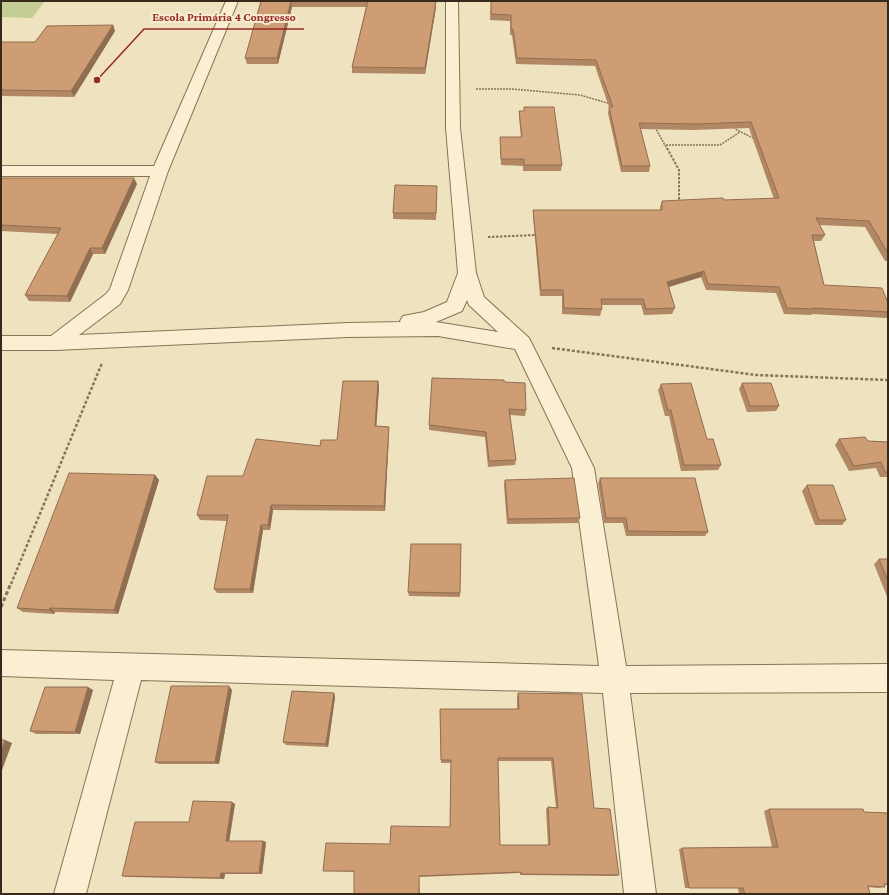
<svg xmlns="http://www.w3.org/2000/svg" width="889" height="895" viewBox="0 0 889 895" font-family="'Crimson Pro',serif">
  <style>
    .green { fill: #c4cd93 }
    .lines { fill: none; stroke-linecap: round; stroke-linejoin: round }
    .minor-casing { stroke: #887357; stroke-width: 2 }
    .path-far3 { stroke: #887357; stroke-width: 1.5; stroke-dasharray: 2 1; stroke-linecap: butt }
    .path-far2 { stroke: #887357; stroke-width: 2; stroke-dasharray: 2.5 1.5; stroke-linecap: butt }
    .path-far1 { stroke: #887357; stroke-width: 2.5; stroke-dasharray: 3 2; stroke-linecap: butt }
    .path { stroke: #887357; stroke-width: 3; stroke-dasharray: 4 2.5; stroke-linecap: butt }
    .minor { fill: #faefd2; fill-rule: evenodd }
    .wall { fill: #b18764; fill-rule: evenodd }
    .shaded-wall { fill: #906e51 }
    .building { fill: #ce9d74; stroke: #906e51; fill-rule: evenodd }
    .leader { fill: none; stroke: #982926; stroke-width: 1.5 }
    .callout-dot { fill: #982926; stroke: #f6eccf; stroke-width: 1.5 }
    .callout-label { font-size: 12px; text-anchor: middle; font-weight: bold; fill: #982926; stroke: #f6eccf; stroke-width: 4; stroke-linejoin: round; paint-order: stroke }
  </style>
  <rect width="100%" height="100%" fill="#efe2bf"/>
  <path class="green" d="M 1,1 L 45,1 L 32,18 L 1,17 Z"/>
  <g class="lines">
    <defs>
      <path id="minor" d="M 226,1 L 238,1 L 168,171 L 128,290 L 120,304 L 79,335 L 348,323 L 401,322 L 400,321 L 403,316 L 424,312 L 447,302 L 458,273 L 446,128 L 446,1 L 458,1 L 460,128 L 476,273 L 484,297 L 529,338 L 594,468 L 626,666 L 888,664 L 888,692 L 630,693 L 656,894 L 624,894 L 603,693 L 141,680 L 86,894 L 54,894 L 114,680 L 1,676 L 1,650 L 599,666 L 572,468 L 515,349 L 438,336 L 348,337 L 55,350 L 1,350 L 1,336 L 51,336 L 106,294 L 110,289 L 150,176 L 1,176 L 1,166 L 154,166 ZM 467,300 L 469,305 L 498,332 L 436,322 L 462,311 Z"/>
    </defs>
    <use href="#minor" class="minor-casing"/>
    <path class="path-far3" d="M 476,89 L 512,89 L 580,95 L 611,104
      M 655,127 L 667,149
      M 734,127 L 735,129 L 755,139
      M 666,145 L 720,145 L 740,132"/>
    <path class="path-far2" d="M 667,148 L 679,170 L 679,203
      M 488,237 L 537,235"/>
    <path class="path-far1" d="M 552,348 L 756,375 L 888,380
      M 11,584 L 102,363"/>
    <path class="path" d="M 1,607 L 11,583"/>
    <use href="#minor" class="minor"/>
  </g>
  <path class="wall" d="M 261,1 L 436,1 L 436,7 L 425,74 L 352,73 L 352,67 L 366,7 L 292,7 L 278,64 L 247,64 L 245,58 Z
    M 491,1 L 888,1 L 888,261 L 885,261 L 865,227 L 819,225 L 825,235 L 821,241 L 814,241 L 824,285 L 888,303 L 888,316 L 887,318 L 812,314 L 811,315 L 784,314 L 776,293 L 706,290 L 701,277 L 669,287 L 675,308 L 672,314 L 644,315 L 641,305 L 602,305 L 602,309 L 600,316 L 562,314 L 562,296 L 540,296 L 533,216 L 533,210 L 660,210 L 660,207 L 662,201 L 774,199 L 749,128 L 693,130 L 640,129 L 650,166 L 649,172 L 621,172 L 608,113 L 609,107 L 595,66 L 516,64 L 512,35 L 510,35 L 510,21 L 490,20 Z
    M 113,25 L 115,31 L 74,97 L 1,96 L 1,42 L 35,42 Z
    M 524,107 L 562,165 L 561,171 L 523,171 L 523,166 L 501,165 L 500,143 L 500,137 L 521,137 L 519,117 L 519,111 L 524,111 Z
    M 1,178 L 137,184 L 105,254 L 93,254 L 70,302 L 29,301 L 25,295 L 58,234 L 1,231 Z
    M 437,192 L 436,220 L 393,219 L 393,213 Z
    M 378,381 L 379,387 L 376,426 L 389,427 L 389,433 L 385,511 L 273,510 L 270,530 L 263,530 L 253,593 L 217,593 L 214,589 L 227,521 L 200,520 L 197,515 L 243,476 L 337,440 Z
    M 504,382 L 526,410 L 525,416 L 510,415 L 516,460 L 515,465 L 488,467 L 485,437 L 429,430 L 429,425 Z
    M 742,383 L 779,406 L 776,411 L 747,412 L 739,389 Z
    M 661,384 L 707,439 L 721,465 L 718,470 L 681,471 L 669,416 L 665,416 L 658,390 Z
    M 839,439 L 868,441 L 888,442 L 888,477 L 880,477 L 876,468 L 849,471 L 835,445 Z
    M 155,475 L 159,480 L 118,614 L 55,612 L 54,614 L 23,612 L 17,608 Z
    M 600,478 L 708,532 L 705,536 L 626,536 L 623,523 L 604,523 L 598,483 Z
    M 505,480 L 580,518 L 578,523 L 507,524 L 504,485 Z
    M 807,485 L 846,520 L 842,525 L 815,525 L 802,491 Z
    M 461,544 L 460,597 L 409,596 L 408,592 Z
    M 879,559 L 888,559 L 888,599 L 874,564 Z
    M 93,690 L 80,734 L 36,734 L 30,731 Z
    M 232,690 L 219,764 L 159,764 L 155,762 Z
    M 334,693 L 335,697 L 328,747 L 286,745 L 283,742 Z
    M 518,693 L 594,808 L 619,875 L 616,876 L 520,875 L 520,873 L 419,877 L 420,894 L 354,894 L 354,872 L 325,871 L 323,871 L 390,844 L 450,827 L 451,763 L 441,763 L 440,709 L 517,709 L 517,697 ZM 498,761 L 551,761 L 556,808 L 548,807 L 546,809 L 548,845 L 500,845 Z
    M 235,804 L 229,841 L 263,841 L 266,842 L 262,874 L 225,874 L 224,879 L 128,877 L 122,876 L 189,822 Z
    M 769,809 L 888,813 L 888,885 L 884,885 L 885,887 L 878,888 L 868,887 L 870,894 L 739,894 L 738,888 L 685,888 L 679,849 L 682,848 L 772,847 L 764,811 Z"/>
  <path class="shaded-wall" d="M 291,1 L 292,7 L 278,64 L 277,58 Z
    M 436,1 L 436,7 L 425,74 L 425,68 Z
    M 113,25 L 115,31 L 74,97 L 71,91 Z
    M 134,178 L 137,184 L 105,254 L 102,248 Z
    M 90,248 L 93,254 L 70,302 L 67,296 Z
    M 704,271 L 701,277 L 665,288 L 667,282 Z
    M 378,381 L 379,387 L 376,432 L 375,426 Z
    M 389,427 L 389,433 L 385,511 L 384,506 Z
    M 155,475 L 159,480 L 118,614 L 114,610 Z
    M 271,505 L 273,510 L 270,530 L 268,525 Z
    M 261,525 L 263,530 L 253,593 L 250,589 Z
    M 50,608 L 55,612 L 54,614 L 49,610 Z
    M 229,686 L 232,690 L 219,764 L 215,762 Z
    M 88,687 L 93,690 L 80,734 L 75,732 Z
    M 334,693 L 335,697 L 328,747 L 326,744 Z
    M 5,740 L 12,743 L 1,773 L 1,752 Z
    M 232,802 L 235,804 L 229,842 L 226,841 Z
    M 263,841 L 266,842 L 262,874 L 259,873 Z
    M 221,873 L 225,874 L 224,879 L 220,878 Z"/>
  <path class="building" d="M 261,1 L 436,1 L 425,68 L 352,67 L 368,1 L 291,1 L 277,58 L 245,58 Z
    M 491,1 L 888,1 L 888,253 L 869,221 L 816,218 L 825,235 L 812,235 L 824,285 L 882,288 L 888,303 L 888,312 L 814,308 L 814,309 L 787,308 L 779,287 L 708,284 L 704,271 L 667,282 L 675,308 L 646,309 L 643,299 L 601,299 L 602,309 L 564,308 L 563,290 L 541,290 L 533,210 L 662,210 L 662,201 L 723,198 L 724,200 L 779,198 L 751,122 L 695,124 L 639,123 L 650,166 L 622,166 L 609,107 L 613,107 L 596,60 L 517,58 L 513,29 L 511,29 L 511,15 L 491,14 Z
    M 113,25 L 71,91 L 1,90 L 1,42 L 35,42 L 47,26 Z
    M 524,107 L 554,107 L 562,165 L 524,165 L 524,159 L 501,159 L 500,137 L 522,137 L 519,111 L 524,111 Z
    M 1,178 L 134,178 L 102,248 L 90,248 L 67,296 L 25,295 L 61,228 L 1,225 Z
    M 395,185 L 437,186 L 436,213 L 393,213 Z
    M 432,378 L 504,380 L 504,382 L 525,383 L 526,410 L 509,409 L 516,460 L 489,461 L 486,432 L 429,425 Z
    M 343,381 L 378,381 L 375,426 L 389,427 L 384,506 L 271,505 L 268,525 L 261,525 L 250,589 L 214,589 L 228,515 L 197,515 L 207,476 L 243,476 L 256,439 L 320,446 L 321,440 L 337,440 Z
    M 691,383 L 707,439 L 713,439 L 721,465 L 684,465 L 671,410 L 668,410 L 661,384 Z
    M 742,383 L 771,383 L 779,406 L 750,406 Z
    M 865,437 L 868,441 L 888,442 L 888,472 L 885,472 L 881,462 L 854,466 L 839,439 Z
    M 69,473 L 155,475 L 114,610 L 50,608 L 49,610 L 17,608 Z
    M 574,478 L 580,518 L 508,519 L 505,480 Z
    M 600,478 L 695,478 L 708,532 L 628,531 L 626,518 L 606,518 Z
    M 807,485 L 833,485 L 846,520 L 819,520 Z
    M 411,544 L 461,544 L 460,593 L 408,592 Z
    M 879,559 L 888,559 L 888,581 Z
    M 171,686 L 229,686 L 215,762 L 155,762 Z
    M 45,687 L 88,687 L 75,732 L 30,731 Z
    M 292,691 L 334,693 L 326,744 L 283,742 Z
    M 518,693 L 582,694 L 594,808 L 610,809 L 619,875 L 521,874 L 521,872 L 419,876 L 419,894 L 354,894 L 354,871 L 323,871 L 326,843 L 390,844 L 391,826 L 450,827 L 451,760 L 441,760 L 440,709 L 519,709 ZM 498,758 L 553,758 L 558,808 L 548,807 L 550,845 L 500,845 Z
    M 1,740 L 5,740 L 1,752 Z
    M 193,801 L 232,802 L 226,841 L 263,841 L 259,873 L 221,873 L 220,878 L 122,876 L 135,822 L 189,822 Z
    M 769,809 L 863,809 L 864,812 L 888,813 L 888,884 L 884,884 L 885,887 L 868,886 L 870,894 L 745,894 L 743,888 L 689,888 L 682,848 L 778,847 Z"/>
  <path class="leader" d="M97 80L144 29H304"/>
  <circle class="callout-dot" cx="97" cy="80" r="4"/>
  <g class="callout-label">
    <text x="224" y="21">Escola Primária 4 Congresso</text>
  </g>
  <rect width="889" height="895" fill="none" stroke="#372a1c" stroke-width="4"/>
</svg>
